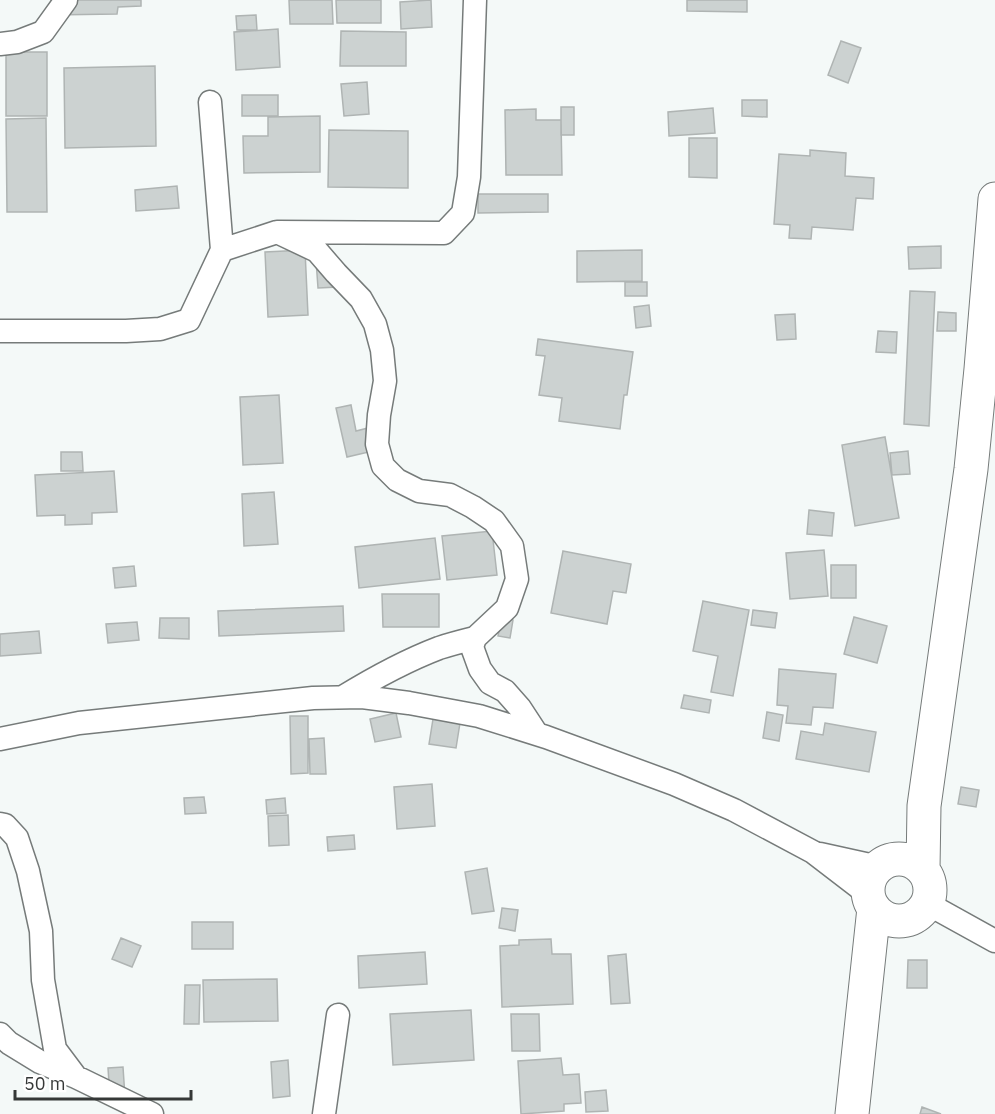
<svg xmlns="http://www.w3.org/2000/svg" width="995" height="1114" viewBox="0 0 995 1114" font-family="'IBM Plex Sans',sans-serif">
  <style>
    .building { fill: #ccd2d1; stroke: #afb4b3; stroke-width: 1.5 }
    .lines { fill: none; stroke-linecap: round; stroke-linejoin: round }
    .street-casing { stroke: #767b7a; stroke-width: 25 }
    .secondary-casing { stroke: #767b7a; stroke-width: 35 }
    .street { stroke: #fff; stroke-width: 22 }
    .secondary { stroke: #fff; stroke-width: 33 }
  </style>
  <rect width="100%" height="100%" fill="#f4f9f8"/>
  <path class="building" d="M 51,0 L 141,0 L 141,6 L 118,7 L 117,14 L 51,15 Z
    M 289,0 L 332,0 L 333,24 L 290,24 Z
    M 336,0 L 381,0 L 381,23 L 337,23 Z
    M 431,0 L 432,27 L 401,29 L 400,2 Z
    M 687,0 L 747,0 L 747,12 L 687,11 Z
    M 256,15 L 257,30 L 237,30 L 236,16 Z
    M 278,29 L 280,67 L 236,70 L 234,32 Z
    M 341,31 L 406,32 L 406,66 L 340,66 Z
    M 841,41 L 861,48 L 848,83 L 828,75 Z
    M 6,52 L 47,52 L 47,116 L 6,116 Z
    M 155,66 L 156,146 L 65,148 L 64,68 Z
    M 367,82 L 369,114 L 344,116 L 341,84 Z
    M 242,95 L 278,95 L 278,116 L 242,116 Z
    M 742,100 L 767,100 L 767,117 L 742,116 Z
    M 561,107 L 574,107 L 574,135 L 561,135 Z
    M 713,108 L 715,133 L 669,136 L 668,112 Z
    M 536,109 L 536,120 L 561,120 L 562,175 L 506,175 L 505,110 Z
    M 320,116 L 320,172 L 244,173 L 243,136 L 268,136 L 268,117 Z
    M 46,118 L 47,212 L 7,212 L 6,119 Z
    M 329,130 L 408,131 L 408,188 L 328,187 Z
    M 689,138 L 717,138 L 717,178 L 689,177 Z
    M 810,150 L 846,153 L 845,176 L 874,178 L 873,199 L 856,198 L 853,230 L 812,227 L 811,239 L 789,238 L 790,225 L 774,224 L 779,154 L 810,156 Z
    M 177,186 L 179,208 L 136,211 L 135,190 Z
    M 478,194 L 548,194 L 548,212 L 478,213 Z
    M 941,246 L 941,268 L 909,269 L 908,247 Z
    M 305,250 L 308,315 L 268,317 L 265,252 Z
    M 642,250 L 642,281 L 577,282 L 577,251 Z
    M 316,260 L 338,287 L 318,288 Z
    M 625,282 L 647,282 L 647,296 L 625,296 Z
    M 910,291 L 935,292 L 929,426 L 904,424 Z
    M 649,305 L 651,326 L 636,328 L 634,307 Z
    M 938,312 L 956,313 L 956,331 L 937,331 Z
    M 795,314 L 796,339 L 777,340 L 775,315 Z
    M 878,331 L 897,332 L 896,353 L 876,352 Z
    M 538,339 L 633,352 L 627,395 L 624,395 L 620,429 L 559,421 L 562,398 L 539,395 L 545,356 L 536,355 Z
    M 279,395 L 283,463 L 243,465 L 240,397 Z
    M 351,405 L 356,431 L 368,428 L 373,451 L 347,457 L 336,408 Z
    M 885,437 L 899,518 L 855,526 L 842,445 Z
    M 908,451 L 910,474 L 892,475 L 890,453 Z
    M 61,452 L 82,452 L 83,471 L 61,471 Z
    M 114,471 L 117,512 L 92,513 L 92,524 L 65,525 L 65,515 L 37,516 L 35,475 Z
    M 274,492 L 278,544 L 244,546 L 242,494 Z
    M 809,510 L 834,513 L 832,536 L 807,534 Z
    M 492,531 L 497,575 L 447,580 L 442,536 Z
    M 435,538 L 440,579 L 359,588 L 355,547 Z
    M 824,550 L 828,596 L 790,599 L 786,553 Z
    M 563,551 L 631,564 L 626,593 L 613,591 L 607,624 L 551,613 Z
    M 831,565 L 856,565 L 856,598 L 831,598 Z
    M 134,566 L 136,586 L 115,588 L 113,568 Z
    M 382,594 L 439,594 L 439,627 L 383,627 Z
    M 703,601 L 749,610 L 733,696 L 711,692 L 718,656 L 693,651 Z
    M 343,606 L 344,631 L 219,636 L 218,611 Z
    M 753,610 L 777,613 L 775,628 L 751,625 Z
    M 502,617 L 513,620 L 510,638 L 498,636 Z
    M 854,617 L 887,626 L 877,663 L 844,654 Z
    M 160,618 L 189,618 L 189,639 L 159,638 Z
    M 137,622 L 139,640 L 108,643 L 106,624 Z
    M 39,631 L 41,653 L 0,656 L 0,634 Z
    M 779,669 L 836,674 L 833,708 L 813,707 L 811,725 L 786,723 L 788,706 L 777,705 Z
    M 684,695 L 711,700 L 709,713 L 681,708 Z
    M 767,712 L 783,715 L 779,741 L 763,738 Z
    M 396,713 L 401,737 L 375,742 L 370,719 Z
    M 290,716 L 308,716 L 308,773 L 291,774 Z
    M 433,719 L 460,723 L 456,748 L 429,744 Z
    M 825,723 L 876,732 L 869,772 L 796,759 L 801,731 L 823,735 Z
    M 324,738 L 326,774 L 310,774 L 309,739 Z
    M 432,784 L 435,826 L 397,829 L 394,787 Z
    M 961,787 L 979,790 L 976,807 L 958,804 Z
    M 204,797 L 206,813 L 185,814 L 184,798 Z
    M 285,798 L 286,813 L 267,814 L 266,800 Z
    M 288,815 L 289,845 L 269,846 L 268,816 Z
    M 354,835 L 355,849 L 328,851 L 327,837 Z
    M 487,868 L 494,911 L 472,914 L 465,872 Z
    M 502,908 L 518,910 L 515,931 L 499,928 Z
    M 192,922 L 233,922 L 233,949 L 192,949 Z
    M 121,938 L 141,946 L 132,967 L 112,959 Z
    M 551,939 L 552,954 L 571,954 L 573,1004 L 502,1007 L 500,946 L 519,945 L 519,940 Z
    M 425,952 L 427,984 L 359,988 L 358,956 Z
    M 626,954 L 630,1003 L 611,1004 L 608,956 Z
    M 908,960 L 927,960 L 927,988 L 907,988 Z
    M 277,979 L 278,1021 L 204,1022 L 203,980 Z
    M 185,985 L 200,985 L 199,1024 L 184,1024 Z
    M 471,1010 L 474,1060 L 393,1065 L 390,1014 Z
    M 511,1014 L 539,1014 L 540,1051 L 512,1051 Z
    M 561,1058 L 563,1075 L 579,1074 L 581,1103 L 564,1104 L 564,1111 L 521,1114 L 518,1061 Z
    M 288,1060 L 290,1096 L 273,1098 L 271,1062 Z
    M 123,1067 L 125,1097 L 110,1098 L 108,1068 Z
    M 606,1090 L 608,1111 L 586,1112 L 585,1092 Z
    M 922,1107 L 941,1114 L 920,1114 Z"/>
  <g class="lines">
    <defs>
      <path id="street" d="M 0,44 L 17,42 L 43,32 L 66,0
        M 277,232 L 317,251 L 336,273 L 361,299 L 375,324 L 382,350 L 385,381 L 379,415 L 377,444 L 383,466 L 397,480 L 419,491 L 450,495 L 473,507 L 494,521 L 512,546 L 517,579 L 507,608 L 475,638 L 472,647 L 480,669 L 490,683 L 505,691 L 520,708 L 537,734
        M 222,250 L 277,232 L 444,233 L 463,213 L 469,177 L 475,0
        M 0,331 L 126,331 L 160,329 L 189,320 L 222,250 L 210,102
        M 343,697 C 374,678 405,661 439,648 C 451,644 463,641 475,638
        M 0,739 L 79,723 L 313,698 L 362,697 L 409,703 L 479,716 L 546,737 L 674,784 L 734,810 L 813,852 L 869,895
        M 0,824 L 5,825 L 17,838 L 28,871 L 41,931 L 43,980 L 55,1049 L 76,1077
        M 820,854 L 879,867
        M 928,904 L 995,941
        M 0,1034 L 9,1043 L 40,1062 L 76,1077 L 152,1114
        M 324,1114 L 338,1015"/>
      <path id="secondary" d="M868 890a31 31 0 1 1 62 0a31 31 0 1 1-62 0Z
        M 923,869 L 924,806 L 971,469 L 981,369 L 995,199
        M 852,1114 L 874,908"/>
    </defs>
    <use href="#street" class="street-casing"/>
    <use href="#secondary" class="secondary-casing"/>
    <use href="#street" class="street"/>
    <use href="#secondary" class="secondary"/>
  </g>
  <path d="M15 1090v9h176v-9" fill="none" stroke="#353837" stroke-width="3"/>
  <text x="24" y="1090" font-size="18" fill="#353837" stroke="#ffffff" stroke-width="4.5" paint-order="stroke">50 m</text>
</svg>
